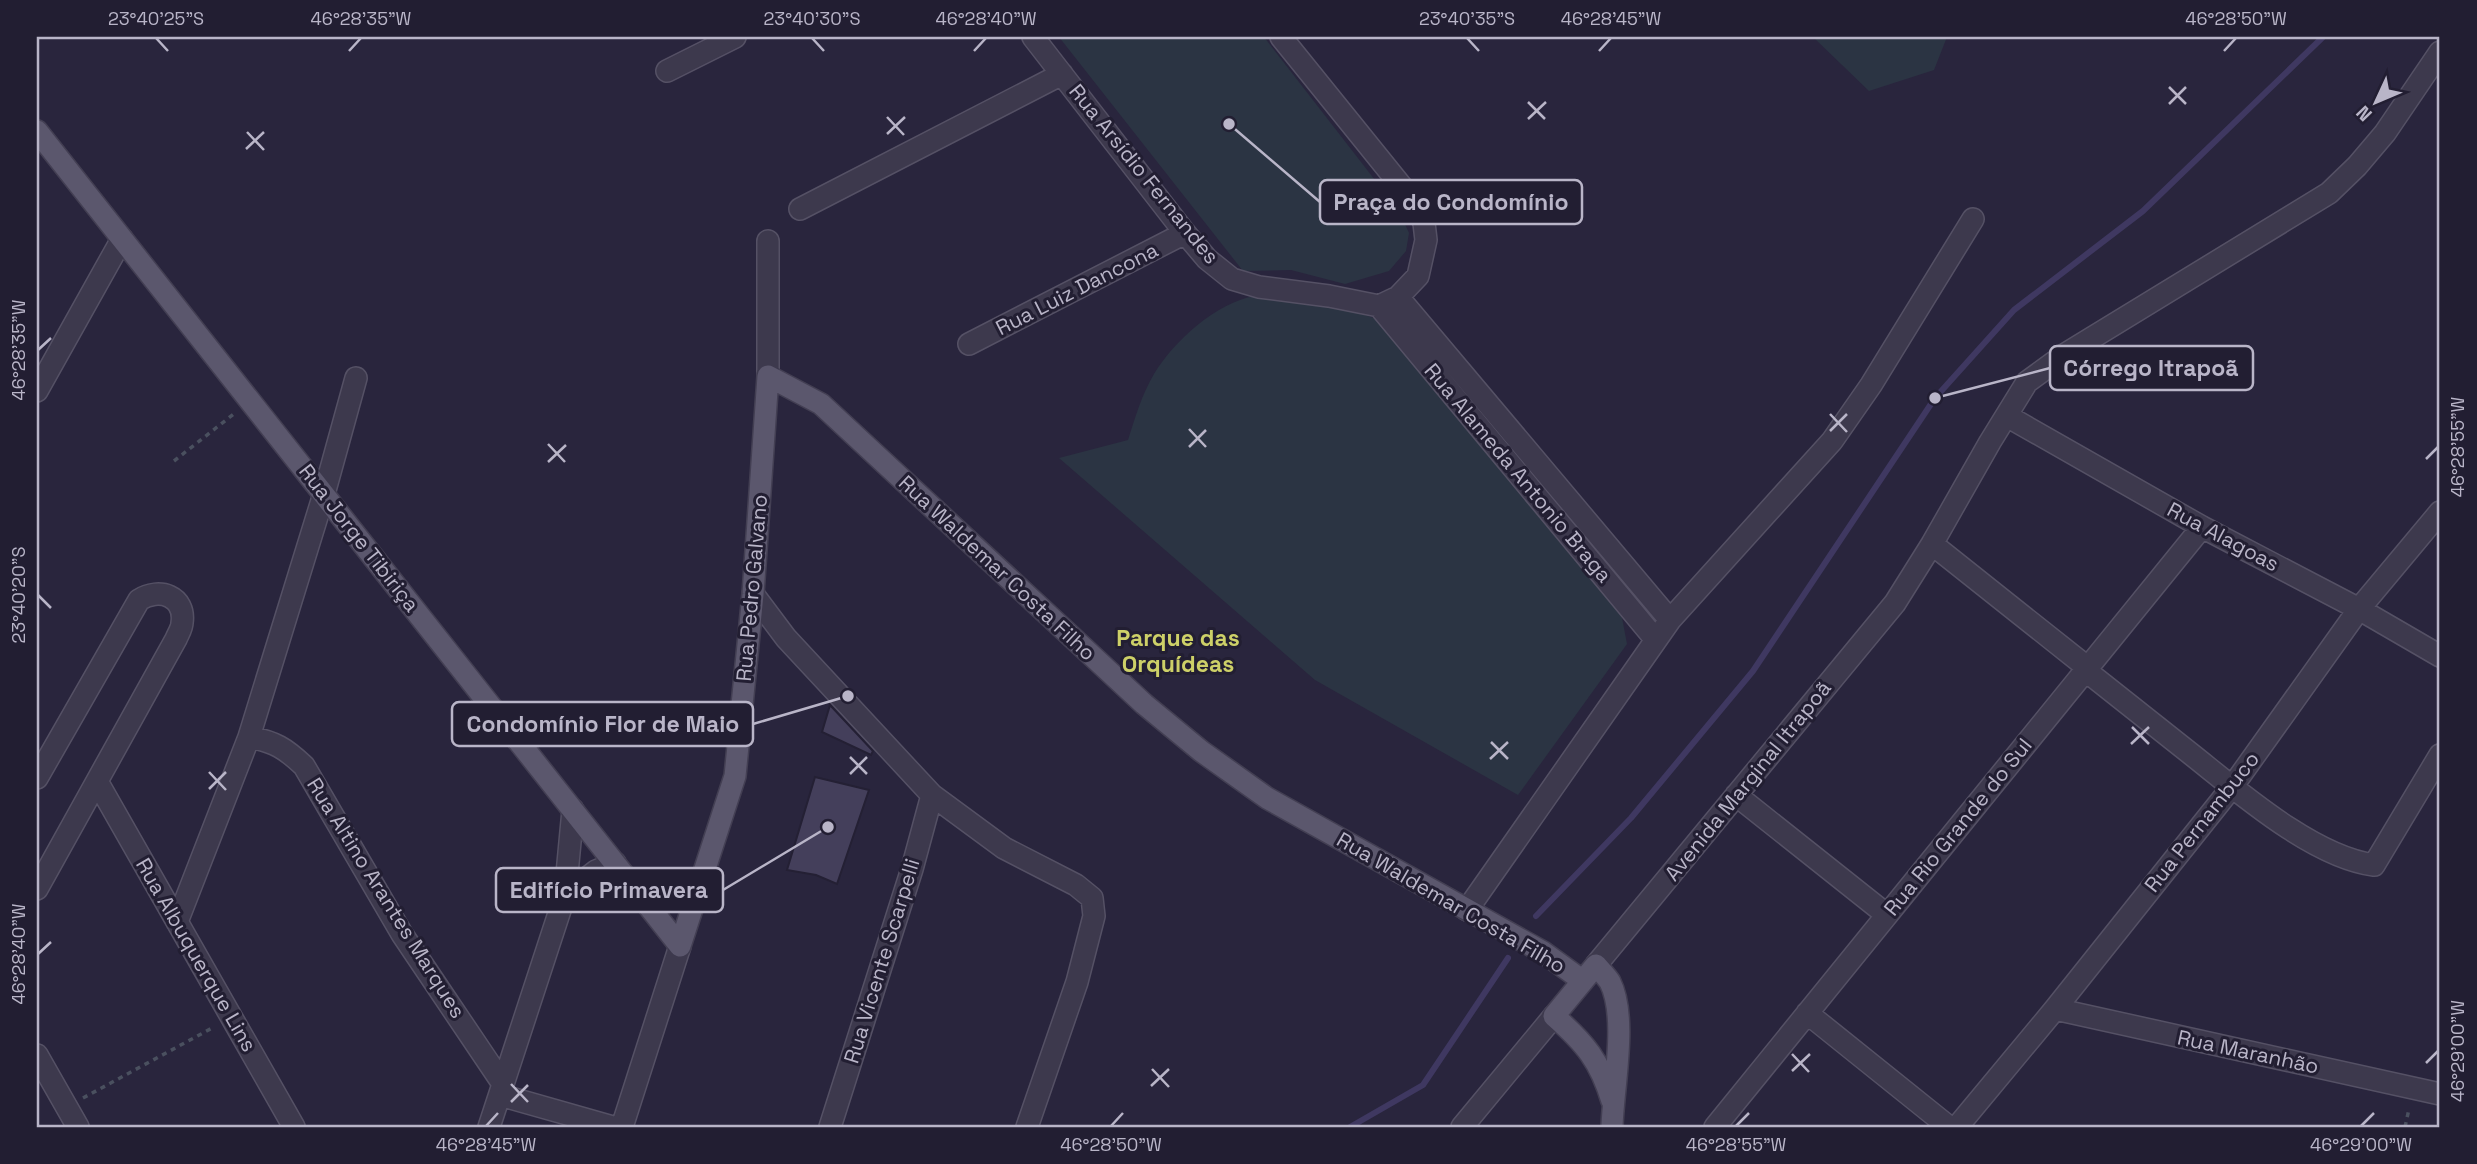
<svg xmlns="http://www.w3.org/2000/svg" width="2477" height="1164" viewBox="0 0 2477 1164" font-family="'Space Grotesk',sans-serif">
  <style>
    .green { fill: #2b3443 }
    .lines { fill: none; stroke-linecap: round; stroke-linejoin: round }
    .stream { stroke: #3f3861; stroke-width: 6 }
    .building { fill: #443f5b; stroke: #242034; stroke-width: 2 }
    .minor-casing { stroke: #555165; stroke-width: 24 }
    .major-casing { stroke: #433f53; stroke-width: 24 }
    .path { stroke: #4a505f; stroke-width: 3.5; stroke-dasharray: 5 5; stroke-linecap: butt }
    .minor { stroke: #3d394d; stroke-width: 21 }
    .major { stroke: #5b576d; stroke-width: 21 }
    .ticks { fill: none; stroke: #b9b5c8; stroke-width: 2.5 }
    .labels { text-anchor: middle; stroke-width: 6; stroke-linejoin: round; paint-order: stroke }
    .street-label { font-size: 21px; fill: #b9b5c8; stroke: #221e32 }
    .neighbourhood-label { font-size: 23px; font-weight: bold; fill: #cdd068; stroke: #221e32 }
    .leader { fill: none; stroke: #b9b5c8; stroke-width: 2.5 }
    .callout-dot { fill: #b9b5c8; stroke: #221e32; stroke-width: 2.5 }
    .callout { fill: #221e32; stroke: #b9b5c8; stroke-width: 2.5 }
    .callout-label { font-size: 23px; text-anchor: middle; font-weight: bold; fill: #b9b5c8 }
    .neatline { fill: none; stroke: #b9b5c8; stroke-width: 2.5 }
    .ticks-label { font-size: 18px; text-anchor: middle; fill: #b9b5c8 }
  </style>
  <rect width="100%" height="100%" fill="#29253d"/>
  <path class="green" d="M 1059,37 L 1264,37 L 1399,211 L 1409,233 L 1406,251 L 1389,271 L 1345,284 L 1291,270 L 1243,271 Z
    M 1813,37 L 1947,37 L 1934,70 L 1869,91 Z
    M 1254,296 L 1322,302 L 1387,322 L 1620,607 L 1627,644 L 1518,795 L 1315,680 L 1059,458 L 1128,440 C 1135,418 1142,394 1154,374 C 1175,340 1215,304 1254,296 Z"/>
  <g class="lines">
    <path class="stream" d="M 1536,916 L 1631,818 L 1753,671 L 1935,398 L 2014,310 L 2143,211 L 2323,37
      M 1350,1127 L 1423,1085 L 1508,958"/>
  </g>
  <path class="building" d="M 830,705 L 873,751 L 871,755 L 822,732 Z
    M 815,777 L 869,790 L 837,884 L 816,875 L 787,870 Z"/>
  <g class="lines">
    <defs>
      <path id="minor" d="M 1033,37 L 1185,233 L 1207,259 L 1232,279 L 1259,287 L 1329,296 L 1379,306 L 1398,297 L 1418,276 L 1426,240 L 1424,223 L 1415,203 L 1281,37
        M 667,71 L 735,37
        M 800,209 L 1062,74
        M 768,241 L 768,376
        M 1398,297 L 1670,620
        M 1379,306 L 1656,640
        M 969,344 L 1185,233
        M 37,391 L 122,239
        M 2007,416 L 2202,527 L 2359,609 L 2440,656
        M 1932,544 L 2088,668
        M 753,594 L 786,638 L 932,795 L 1004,848 L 1076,885 L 1092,898 L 1094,916 L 1077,982 L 1027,1127
        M 2085,670 C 2120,698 2156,726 2191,754 C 2239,792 2313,857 2374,865 L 2440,755
        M 249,737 C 275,742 285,748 304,766 L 402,934 L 503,1084
        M 37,778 L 139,600 C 159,587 186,596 182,623 C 182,628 178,634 176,639 L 37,889
        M 98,783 L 294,1127
        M 1736,795 L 1887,915
        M 565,895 L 596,871 L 615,863
        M 1467,910 L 1670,620 L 1832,441 L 1871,385 L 1973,219
        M 177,922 L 249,737 L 324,494 L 356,378
        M 1596,965 L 1895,603 L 1932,544 L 1990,442 L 2027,382 L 2064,355 L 2329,193 L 2357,166 L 2385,133 L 2440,52
        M 2055,1009 L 2440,1094
        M 1807,1013 L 1949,1127
        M 37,1055 L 78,1127
        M 500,1095 L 613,1127
        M 489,1127 L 565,895 L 573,810
        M 622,1127 L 680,946
        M 830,1127 L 912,869 L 932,795
        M 1462,1127 L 1554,1016
        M 1715,1127 L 2202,527
        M 1957,1127 L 2055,1009 L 2232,787 L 2359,609 L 2440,512"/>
      <path id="major" d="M 37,131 L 680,946
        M 680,946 L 735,776 L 753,594 L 768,376 L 821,404 L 1144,704 L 1201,751 L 1267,798 L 1543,952 L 1583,981
        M 1612,1127 C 1613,1087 1628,1018 1610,982 C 1606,976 1601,971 1596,965 L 1554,1016 C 1585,1043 1600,1061 1612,1101"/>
    </defs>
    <use href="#minor" class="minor-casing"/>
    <use href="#major" class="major-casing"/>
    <path class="path" d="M 174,461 L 235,413
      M 83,1098 L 214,1027
      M 2405,1127 L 2409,1109"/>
    <use href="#minor" class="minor"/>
    <use href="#major" class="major"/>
  </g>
  <path class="ticks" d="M 156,38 L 168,51M 812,38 L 824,51M 1467,38 L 1479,51M 349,51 L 361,38M 974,51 L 986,38M 1599,51 L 1611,38M 2224,51 L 2236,38M 2169,87 L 2186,104M 1528,102 L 1545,119M 2169,104 L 2186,87M 887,117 L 904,135M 1528,119 L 1546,102M 247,132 L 264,150M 887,134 L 905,117M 246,149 L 264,132M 38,350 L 51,338M 1830,414 L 1847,432M 1189,429 L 1206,447M 1830,431 L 1847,414M 548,444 L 565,462M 1189,447 L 1206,430M 2426,459 L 2438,447M 548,462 L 566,445M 38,595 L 51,608M 2132,727 L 2149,744M 1491,742 L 1508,759M 2131,744 L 2149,727M 850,757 L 867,774M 1490,759 L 1508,742M 209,772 L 226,790M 850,774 L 867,757M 209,789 L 226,772M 38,954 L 51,942M 1792,1054 L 1809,1072M 2426,1063 L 2438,1051M 1152,1069 L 1169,1087M 1792,1071 L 1810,1054M 511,1084 L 528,1102M 1151,1086 L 1169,1069M 511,1102 L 528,1085M 486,1126 L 498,1113M 1111,1126 L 1123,1113M 1736,1126 L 1749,1113M 2361,1126 L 2374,1113"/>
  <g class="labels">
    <g class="street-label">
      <text transform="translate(1144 174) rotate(51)" y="7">Rua Arsídio Fernandes</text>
      <text transform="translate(1077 289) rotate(-27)" y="7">Rua Luiz Dancona</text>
      <text transform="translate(1518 473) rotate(50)" y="7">Rua Alameda Antonio Braga</text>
      <text transform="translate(2223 537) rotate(28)" y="7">Rua Alagoas</text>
      <text transform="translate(359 538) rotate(52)" y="7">Rua Jorge Tibiriça</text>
      <text transform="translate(997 568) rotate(43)" y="7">Rua Waldemar Costa Filho</text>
      <text transform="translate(752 588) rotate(-85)" y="7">Rua Pedro Galvano</text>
      <text transform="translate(1748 781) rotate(-51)" y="7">Avenida Marginal Itrapoã</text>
      <text transform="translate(2202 822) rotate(-52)" y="7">Rua Pernambuco</text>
      <text transform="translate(1958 827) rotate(-51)" y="7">Rua Rio Grande do Sul</text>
      <text transform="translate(386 898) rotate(58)" y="7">Rua Altino Arantes Marques</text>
      <text transform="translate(1451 903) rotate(30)" y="7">Rua Waldemar Costa Filho</text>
      <text transform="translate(196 955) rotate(60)" y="7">Rua Albuquerque Lins</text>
      <text transform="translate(882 961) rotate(-73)" y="7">Rua Vicente Scarpelli</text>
      <text transform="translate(2248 1052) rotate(12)" y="7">Rua Maranhão</text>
    </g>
    <g class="neighbourhood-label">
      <text x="1178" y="646">Parque das<tspan x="1178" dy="26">Orquídeas</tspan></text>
    </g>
  </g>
  <path class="leader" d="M1229 124L1320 202M1935 398L2050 368M848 696L753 724M828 827L723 890"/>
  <g class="callout-dot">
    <circle cx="1229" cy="124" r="7"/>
    <circle cx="1935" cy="398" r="7"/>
    <circle cx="848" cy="696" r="7"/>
    <circle cx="828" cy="827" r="7"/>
  </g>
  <g class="callout">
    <rect x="1320" y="180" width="262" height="44" rx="7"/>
    <rect x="2050" y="346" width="203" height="44" rx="7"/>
    <rect x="452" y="702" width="301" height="44" rx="7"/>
    <rect x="496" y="868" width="227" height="44" rx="7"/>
  </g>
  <g class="callout-label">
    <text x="1451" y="210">Praça do Condomínio</text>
    <text x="2151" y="376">Córrego Itrapoã</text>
    <text x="603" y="732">Condomínio Flor de Maio</text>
    <text x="609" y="898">Edifício Primavera</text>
  </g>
  <rect width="2477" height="1164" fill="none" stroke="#221e32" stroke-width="77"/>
  <g transform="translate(2376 102) rotate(226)" stroke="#221e32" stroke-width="5" paint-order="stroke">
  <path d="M0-5L12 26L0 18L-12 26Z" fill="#b9b5c8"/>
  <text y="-10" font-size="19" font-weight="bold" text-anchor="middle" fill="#b9b5c8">N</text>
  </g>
  <rect x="38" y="38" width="2400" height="1088" class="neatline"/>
  <g class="ticks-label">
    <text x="156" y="25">23°40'25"S</text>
    <text x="361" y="25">46°28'35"W</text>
    <text x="812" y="25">23°40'30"S</text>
    <text x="986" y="25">46°28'40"W</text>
    <text x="1467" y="25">23°40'35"S</text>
    <text x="1611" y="25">46°28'45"W</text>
    <text x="2236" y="25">46°28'50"W</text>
    <text transform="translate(19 350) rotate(-90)" y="6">46°28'35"W</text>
    <text transform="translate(2458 447) rotate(-90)" y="6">46°28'55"W</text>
    <text transform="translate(19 595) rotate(-90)" y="6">23°40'20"S</text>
    <text transform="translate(19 954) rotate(-90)" y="6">46°28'40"W</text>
    <text transform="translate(2458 1051) rotate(-90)" y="6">46°29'00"W</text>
    <text x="486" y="1151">46°28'45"W</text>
    <text x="1111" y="1151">46°28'50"W</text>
    <text x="1736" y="1151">46°28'55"W</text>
    <text x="2361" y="1151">46°29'00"W</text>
  </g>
</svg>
